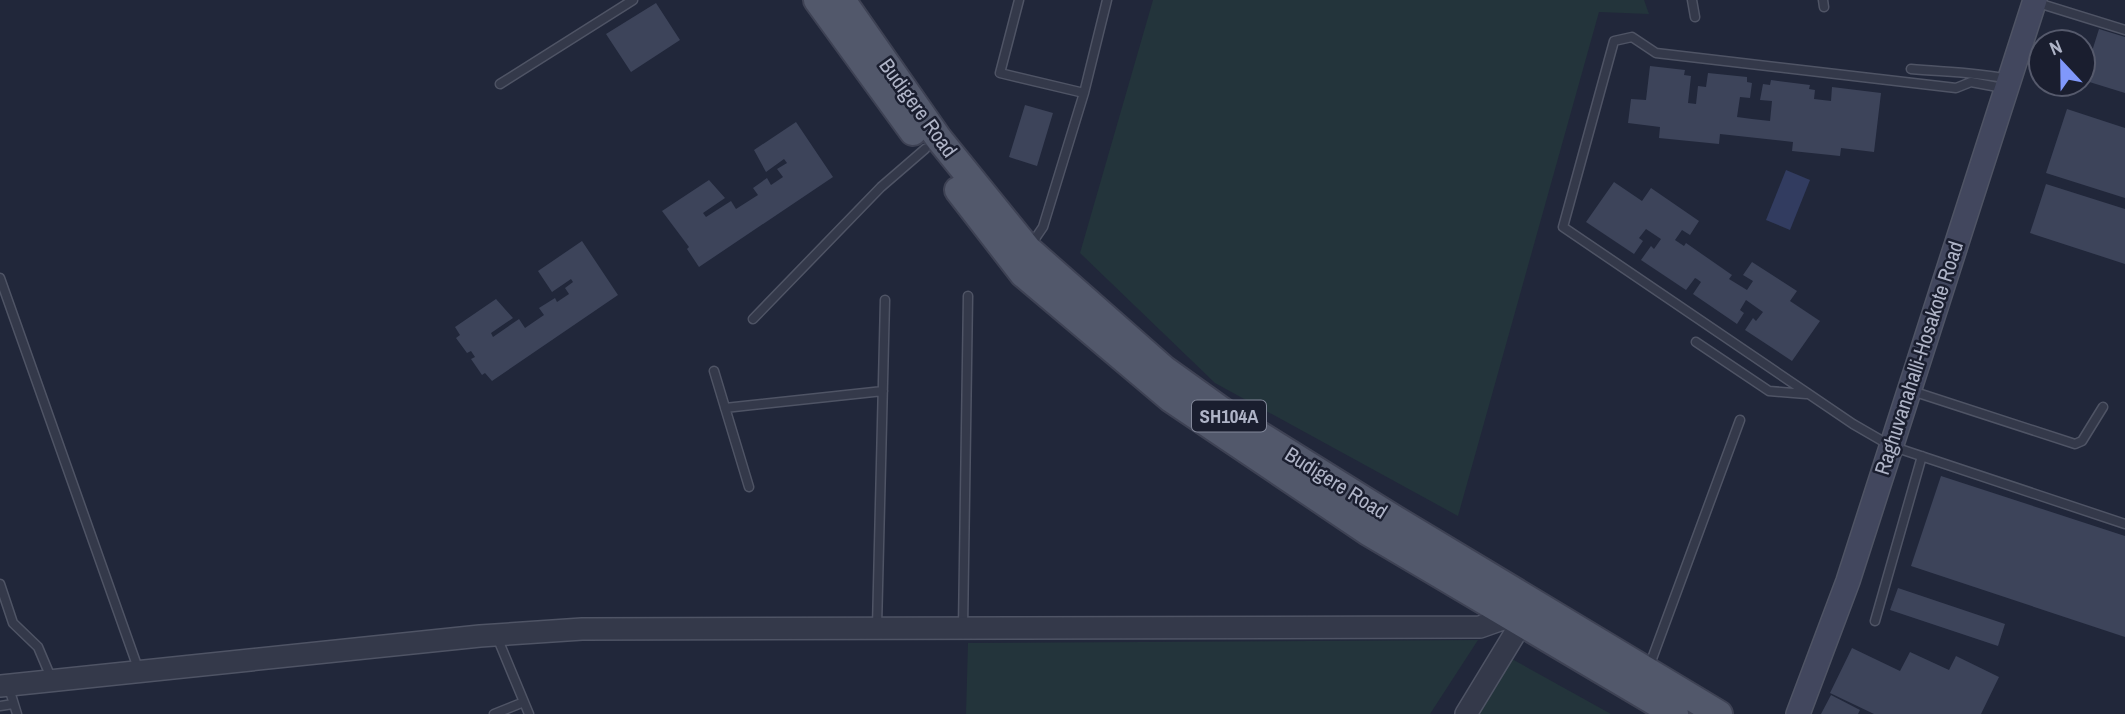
<svg xmlns="http://www.w3.org/2000/svg" width="2125" height="714" viewBox="0 0 2125 714" font-family="'Archivo Narrow',sans-serif">
  <style>
    .green { fill: #23343b }
    .water { fill: #323c60 }
    .building { fill: #3d445a }
    .lines { fill: none; stroke-linecap: round; stroke-linejoin: round }
    .service-casing { stroke: #4f5465; stroke-width: 11 }
    .tertiary-casing { stroke: #4f5465; stroke-width: 24 }
    .secondary-casing { stroke: #4f5465; stroke-width: 26 }
    .primary-casing { stroke: #3e4254; stroke-width: 30 }
    .service { stroke: #34394a; stroke-width: 8 }
    .tertiary { stroke: #34394a; stroke-width: 21 }
    .secondary { stroke: #42475e; stroke-width: 23 }
    .primary { stroke: #52586b; stroke-width: 26 }
    .labels { text-anchor: middle; stroke-width: 5; stroke-linejoin: round; paint-order: stroke }
    .shield { fill: #1a1e2f; stroke: #828799; stroke-width: 2 }
    .shield-label { font-size: 19px; font-weight: bold; fill: #afb4c7 }
    .street-label { font-size: 21px; fill: #afb4c7; stroke: #1a1e2f }
  </style>
  <rect width="100%" height="100%" fill="#21273a"/>
  <path class="green" d="M 1153,0 L 1644,0 L 1649,14 L 1599,12 L 1458,516 L 1215,383 L 1080,253 Z
    M 1478,640 L 1430,714 L 966,714 L 968,643 Z
    M 1512,659 L 1611,714 L 1478,714 Z"/>
  <path class="water" d="M 1786,170 L 1810,180 L 1790,230 L 1766,220 Z"/>
  <path class="building" d="M 656,3 L 680,40 L 631,72 L 606,34 Z
    M 2099,29 L 2125,37 L 2125,93 L 2083,80 Z
    M 1650,66 L 1685,70 L 1684,75 L 1691,76 L 1688,103 L 1696,104 L 1698,86 L 1706,87 L 1708,73 L 1747,77 L 1747,82 L 1752,83 L 1750,98 L 1740,97 L 1737,117 L 1752,119 L 1770,121 L 1772,101 L 1760,100 L 1763,84 L 1770,85 L 1771,80 L 1810,85 L 1809,89 L 1815,90 L 1814,99 L 1831,101 L 1832,87 L 1881,93 L 1874,152 L 1841,148 L 1840,156 L 1792,151 L 1793,142 L 1720,134 L 1719,144 L 1659,138 L 1660,127 L 1628,123 L 1631,99 L 1646,100 Z
    M 1025,105 L 1053,113 L 1037,166 L 1009,157 Z
    M 2067,109 L 2125,128 L 2125,198 L 2046,173 Z
    M 796,122 L 833,177 L 699,267 L 687,249 L 689,247 L 662,211 L 709,180 L 725,198 L 703,213 L 706,217 L 731,201 L 736,209 L 758,195 L 753,188 L 767,178 L 771,185 L 783,177 L 777,169 L 787,163 L 784,159 L 766,172 L 754,150 Z
    M 1614,182 L 1642,201 L 1651,188 L 1699,221 L 1690,235 L 1682,230 L 1675,240 L 1684,246 L 1686,243 L 1732,275 L 1729,279 L 1747,290 L 1753,281 L 1743,275 L 1752,262 L 1797,291 L 1790,301 L 1820,321 L 1792,361 L 1745,330 L 1753,318 L 1756,321 L 1763,312 L 1746,300 L 1740,310 L 1744,313 L 1737,324 L 1693,294 L 1701,282 L 1697,279 L 1695,278 L 1686,290 L 1641,260 L 1651,246 L 1654,249 L 1661,239 L 1646,229 L 1639,238 L 1643,241 L 1634,254 L 1586,222 Z
    M 2046,184 L 2125,209 L 2125,264 L 2030,233 Z
    M 582,241 L 618,295 L 492,381 L 485,373 L 482,375 L 471,359 L 475,357 L 471,351 L 467,353 L 456,338 L 460,335 L 455,327 L 496,299 L 513,318 L 491,333 L 493,337 L 519,319 L 525,328 L 544,315 L 539,308 L 555,298 L 557,302 L 569,294 L 565,288 L 573,282 L 571,279 L 552,292 L 538,271 Z
    M 1941,476 L 2125,536 L 2125,637 L 1911,566 Z
    M 1898,588 L 2005,624 L 1998,646 L 1890,610 Z
    M 1852,648 L 1900,671 L 1910,652 L 1949,670 L 1956,656 L 1999,677 L 1981,714 L 1874,714 L 1830,693 Z
    M 1831,695 L 1860,710 L 1858,714 L 1821,714 Z"/>
  <g class="lines">
    <defs>
      <path id="service" d="M 1019,0 L 1000,73 L 1084,93
        M 1692,0 L 1695,17
        M 1823,0 L 1824,7
        M 2038,3 L 2125,30
        M 1911,69 C 1944,72 1976,72 2008,79
        M 500,84 L 633,0
        M 2003,88 L 1971,82 L 1956,88 L 1656,53 L 1632,37 L 1614,41 L 1563,227 L 1853,424 L 1891,446 L 2125,524
        M 1030,246 L 1043,227 L 1084,93 L 1107,0
        M 0,278 L 139,671
        M 753,319 L 881,187 L 925,149
        M 1696,342 L 1769,391 L 1806,394
        M 714,371 L 749,487
        M 1912,391 L 2075,444 L 2082,441 L 2103,407
        M 725,408 L 883,391
        M 0,584 L 13,623 L 38,647 L 52,680
        M 1875,621 L 1922,456
        M 877,627 L 885,300
        M 963,628 L 968,296
        M 1649,667 L 1740,420
        M 9,688 L 17,714
        M 524,702 L 529,714
        M 0,706 L 13,704
        M 494,714 L 524,702 L 497,637"/>
      <path id="tertiary" d="M 0,686 L 480,636 L 582,629 L 1480,627 L 1511,616 L 1517,606
        M 1466,714 L 1522,622"/>
      <path id="secondary" d="M 1798,714 L 1848,581 L 2035,0"/>
      <path id="primary" d="M 817,0 L 913,132
        M 842,0 L 939,139 L 1028,249 L 1164,369 L 1231,417 L 1395,519 L 1719,714
        M 958,190 L 1023,274 L 1171,399 L 1368,532 L 1675,714"/>
    </defs>
    <use href="#service" class="service-casing"/>
    <use href="#tertiary" class="tertiary-casing"/>
    <use href="#secondary" class="secondary-casing"/>
    <use href="#primary" class="primary-casing"/>
    <use href="#service" class="service"/>
    <use href="#tertiary" class="tertiary"/>
    <use href="#secondary" class="secondary"/>
    <use href="#primary" class="primary"/>
  </g>
  <g class="labels">
    <rect class="shield" x="1192" y="400.5" width="74" height="31" rx="5"/>
    <g class="shield-label">
      <text x="1229" y="423">SH104A</text>
    </g>
    <g class="street-label">
      <text transform="translate(918 108) rotate(54)" y="7">Budigere Road</text>
      <text transform="translate(1919 358) rotate(-72)" y="7">Raghuvanahalli-Hosakote Road</text>
      <text transform="translate(1336 483) rotate(32)" y="7">Budigere Road</text>
    </g>
  </g>
  <g transform="translate(2062 63) rotate(338)"><circle r="33" fill="#1a1e2f" stroke="#565a6c" stroke-width="2"/>
  <path d="M0-5L12 26L0 18L-12 26Z" fill="#8098fb"/>
  <text y="-10" font-size="19" font-weight="bold" text-anchor="middle" fill="#afb4c7">N</text>
  </g>
</svg>
